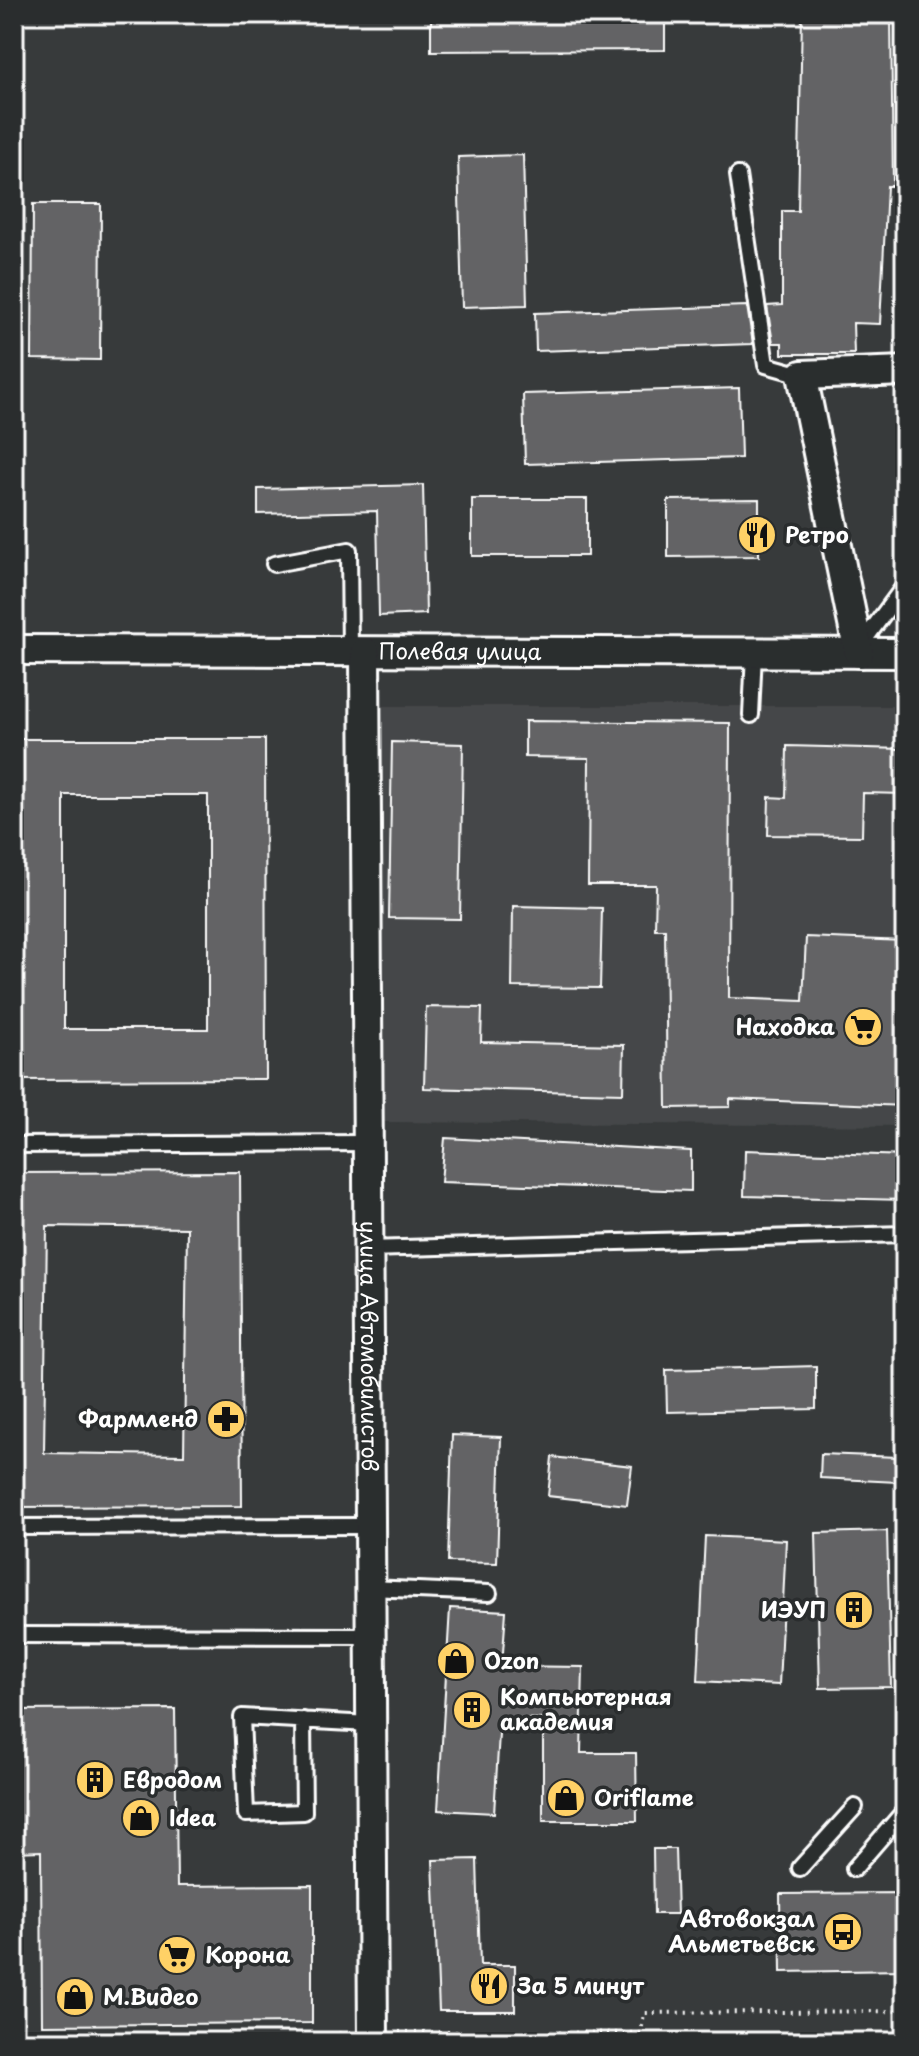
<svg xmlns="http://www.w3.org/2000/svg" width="919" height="2056" viewBox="0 0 919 2056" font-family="'Playpen Sans',sans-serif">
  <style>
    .built { fill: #444748 }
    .building { fill: #636465; stroke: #fff; stroke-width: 2; fill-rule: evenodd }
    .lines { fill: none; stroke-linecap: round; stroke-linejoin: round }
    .lane-casing { stroke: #fff; stroke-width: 20 }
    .street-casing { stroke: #fff; stroke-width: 34 }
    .path { stroke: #fff; stroke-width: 4; stroke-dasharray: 2 6; stroke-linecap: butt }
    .lane { stroke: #2a2d2e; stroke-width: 14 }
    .street { stroke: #2a2d2e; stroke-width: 28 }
    .labels { text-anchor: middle; stroke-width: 7; stroke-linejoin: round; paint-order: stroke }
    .poi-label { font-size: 22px; font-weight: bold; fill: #fff; stroke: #2a2d2e; text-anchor: start }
    .street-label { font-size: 22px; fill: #fff; stroke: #2a2d2e }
  </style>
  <rect width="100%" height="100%" fill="#373a3b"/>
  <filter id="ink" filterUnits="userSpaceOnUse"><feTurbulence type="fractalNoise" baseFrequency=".0125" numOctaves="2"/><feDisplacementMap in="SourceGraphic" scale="16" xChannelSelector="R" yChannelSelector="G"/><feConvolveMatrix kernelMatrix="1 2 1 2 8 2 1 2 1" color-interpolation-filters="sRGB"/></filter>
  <g filter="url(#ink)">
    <path class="built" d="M 349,14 L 655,14 L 655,16 L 349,15 Z
      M 371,706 L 905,706 L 905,1126 L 384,1122 Z"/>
    <path class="building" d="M 802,14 L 891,14 L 893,186 L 887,186 L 880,324 L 853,323 L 854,354 L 782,354 L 782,343 L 773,343 L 767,306 L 782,305 L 782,211 L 798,211 Z
      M 665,19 L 665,50 L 431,51 L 431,20 Z
      M 523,155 L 527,305 L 462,307 L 458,157 Z
      M 33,204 L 101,204 L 100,360 L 32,359 Z
      M 747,306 L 753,344 L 536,351 L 535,313 Z
      M 739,388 L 741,458 L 525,464 L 523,394 Z
      M 423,485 L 426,614 L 379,616 L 377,511 L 258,514 L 258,489 Z
      M 472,499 L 587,499 L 587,556 L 472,556 Z
      M 759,499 L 759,556 L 668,557 L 668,500 Z
      M 525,721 L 730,723 L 729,998 L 803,1001 L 806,937 L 905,941 L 905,1106 L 730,1099 L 730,1107 L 667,1108 L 665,929 L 655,929 L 656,885 L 588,885 L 589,758 L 525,757 Z
      M 14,739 L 265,739 L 266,1079 L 14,1080 ZM 64,795 L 208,795 L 208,1029 L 64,1029 Z
      M 392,742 L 463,744 L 460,919 L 389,918 Z
      M 787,746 L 905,749 L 905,794 L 863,793 L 862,836 L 768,835 L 769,797 L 786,798 Z
      M 513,906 L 602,908 L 600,988 L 512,987 Z
      M 426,1007 L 482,1008 L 481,1042 L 624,1045 L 623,1093 L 424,1088 Z
      M 445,1138 L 691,1151 L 691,1191 L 441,1182 Z
      M 745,1150 L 905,1156 L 905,1200 L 744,1196 Z
      M 240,1172 L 242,1506 L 14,1507 L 14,1173 ZM 47,1226 L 187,1228 L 184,1455 L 44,1453 Z
      M 816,1366 L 816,1409 L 667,1412 L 666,1370 Z
      M 452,1435 L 501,1437 L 497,1563 L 448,1562 Z
      M 821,1454 L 898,1457 L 897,1482 L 820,1478 Z
      M 552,1457 L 632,1466 L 627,1505 L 548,1496 Z
      M 887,1531 L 891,1687 L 820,1688 L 816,1533 Z
      M 705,1536 L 786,1540 L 779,1685 L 698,1681 Z
      M 450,1608 L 506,1611 L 502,1666 L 583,1667 L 581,1753 L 636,1753 L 637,1821 L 543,1821 L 543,1719 L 500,1718 L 494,1813 L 438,1810 Z
      M 175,1709 L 177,1886 L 312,1885 L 312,2023 L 42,2025 L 41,1851 L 14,1852 L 14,1710 Z
      M 653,1849 L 675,1849 L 677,1914 L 654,1914 Z
      M 477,1859 L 480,1965 L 515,1965 L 515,2011 L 439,2011 L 433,1860 Z
      M 905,1893 L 905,1970 L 781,1972 L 780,1894 Z"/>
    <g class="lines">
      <defs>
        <path id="lane" d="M 738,175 L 766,365 L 802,375
          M 274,564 L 349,550 L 350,652
          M 860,646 L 905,585
          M 751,715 L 754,653
          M 14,1145 L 366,1143
          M 367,1249 L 905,1234
          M 14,1527 L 368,1526
          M 369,1588 L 489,1593
          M 14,1635 L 369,1636
          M 303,1720 L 304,1812 L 246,1814 L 242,1717 L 370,1724
          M 800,1868 L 855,1807
          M 854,1869 L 905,1810"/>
        <g id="street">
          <path id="s1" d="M 14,650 L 905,653"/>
          <path id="s2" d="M 365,652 L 373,2042"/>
          <path d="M 859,653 L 802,375 L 905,371"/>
        </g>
      </defs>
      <use href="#lane" class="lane-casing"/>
      <use href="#street" class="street-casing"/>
      <path class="path" d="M 399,2032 L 641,2033 L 644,2013 L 905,2011
        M 179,2042 L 276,2040 L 346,2033"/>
      <use href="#lane" class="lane"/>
      <use href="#street" class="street"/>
    </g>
  </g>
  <defs>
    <symbol id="restaurant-disc" viewBox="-11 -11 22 22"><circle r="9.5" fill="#ffd166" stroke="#2a2d2e"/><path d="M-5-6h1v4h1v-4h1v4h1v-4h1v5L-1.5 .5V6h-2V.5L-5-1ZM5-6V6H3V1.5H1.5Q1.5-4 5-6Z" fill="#111"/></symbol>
    <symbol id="supermarket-disc" viewBox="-11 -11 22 22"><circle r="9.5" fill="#ffd166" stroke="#2a2d2e"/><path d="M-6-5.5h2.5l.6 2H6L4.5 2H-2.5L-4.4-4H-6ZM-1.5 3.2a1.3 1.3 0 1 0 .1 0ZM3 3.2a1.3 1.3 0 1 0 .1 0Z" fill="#111"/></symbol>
    <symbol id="pharmacy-disc" viewBox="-11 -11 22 22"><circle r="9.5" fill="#ffd166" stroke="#2a2d2e"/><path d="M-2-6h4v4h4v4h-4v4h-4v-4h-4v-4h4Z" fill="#111"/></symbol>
    <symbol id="building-disc" viewBox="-11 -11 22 22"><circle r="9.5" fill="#ffd166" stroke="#2a2d2e"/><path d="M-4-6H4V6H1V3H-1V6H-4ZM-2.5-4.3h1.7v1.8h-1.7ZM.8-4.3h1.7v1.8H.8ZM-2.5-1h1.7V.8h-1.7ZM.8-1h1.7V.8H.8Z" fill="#111"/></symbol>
    <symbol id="shop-disc" viewBox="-11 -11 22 22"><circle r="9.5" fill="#ffd166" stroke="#2a2d2e"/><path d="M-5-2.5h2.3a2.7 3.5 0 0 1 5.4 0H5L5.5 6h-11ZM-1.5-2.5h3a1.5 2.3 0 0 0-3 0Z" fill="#111"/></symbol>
    <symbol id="bus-disc" viewBox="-11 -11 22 22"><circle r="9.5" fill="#ffd166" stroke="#2a2d2e"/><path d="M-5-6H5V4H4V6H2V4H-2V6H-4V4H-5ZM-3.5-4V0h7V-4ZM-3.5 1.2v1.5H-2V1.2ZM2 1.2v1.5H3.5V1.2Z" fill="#111"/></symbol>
  </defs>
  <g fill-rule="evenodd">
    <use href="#restaurant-disc" x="735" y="513" width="44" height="44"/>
    <use href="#supermarket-disc" x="841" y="1005" width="44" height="44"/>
    <use href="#pharmacy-disc" x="204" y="1397" width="44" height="44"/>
    <use href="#building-disc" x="832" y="1588" width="44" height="44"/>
    <use href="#shop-disc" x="434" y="1639" width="44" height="44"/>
    <use href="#building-disc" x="450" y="1688" width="44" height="44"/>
    <use href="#building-disc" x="73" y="1758" width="44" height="44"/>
    <use href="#shop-disc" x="544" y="1776" width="44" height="44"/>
    <use href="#shop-disc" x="119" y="1796" width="44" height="44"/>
    <use href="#bus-disc" x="821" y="1910" width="44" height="44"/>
    <use href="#supermarket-disc" x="155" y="1933" width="44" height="44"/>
    <use href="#restaurant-disc" x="467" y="1964" width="44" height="44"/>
    <use href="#shop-disc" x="53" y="1975" width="44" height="44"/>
  </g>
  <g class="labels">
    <g class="poi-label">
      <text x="785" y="543">Ретро</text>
      <text x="835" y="1035" text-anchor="end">Находка</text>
      <text x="198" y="1427" text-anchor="end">Фармленд</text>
      <text x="826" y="1618" text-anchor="end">ИЭУП</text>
      <text x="484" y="1669">Ozon</text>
      <text x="500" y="1705">Компьютерная<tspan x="500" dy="25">академия</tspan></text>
      <text x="123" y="1788">Евродом</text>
      <text x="594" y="1806">Oriflame</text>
      <text x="169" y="1826">Idea</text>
      <text x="815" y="1927" text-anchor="end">Автовокзал<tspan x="815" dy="25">Альметьевск</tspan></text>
      <text x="205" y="1963">Корона</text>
      <text x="517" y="1994">За 5 минут</text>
      <text x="103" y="2005">М.Видео</text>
    </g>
    <g class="street-label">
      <text dy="8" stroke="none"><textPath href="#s1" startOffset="446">Полевая улица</textPath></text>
      <text dy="8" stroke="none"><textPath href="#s2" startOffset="694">улица Автомобилистов</textPath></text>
    </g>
  </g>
  <rect width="919" height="2056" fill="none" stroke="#2a2d2e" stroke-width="48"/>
  <rect x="24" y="24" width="871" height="2008" fill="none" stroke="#fff" stroke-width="3" filter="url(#ink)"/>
</svg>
